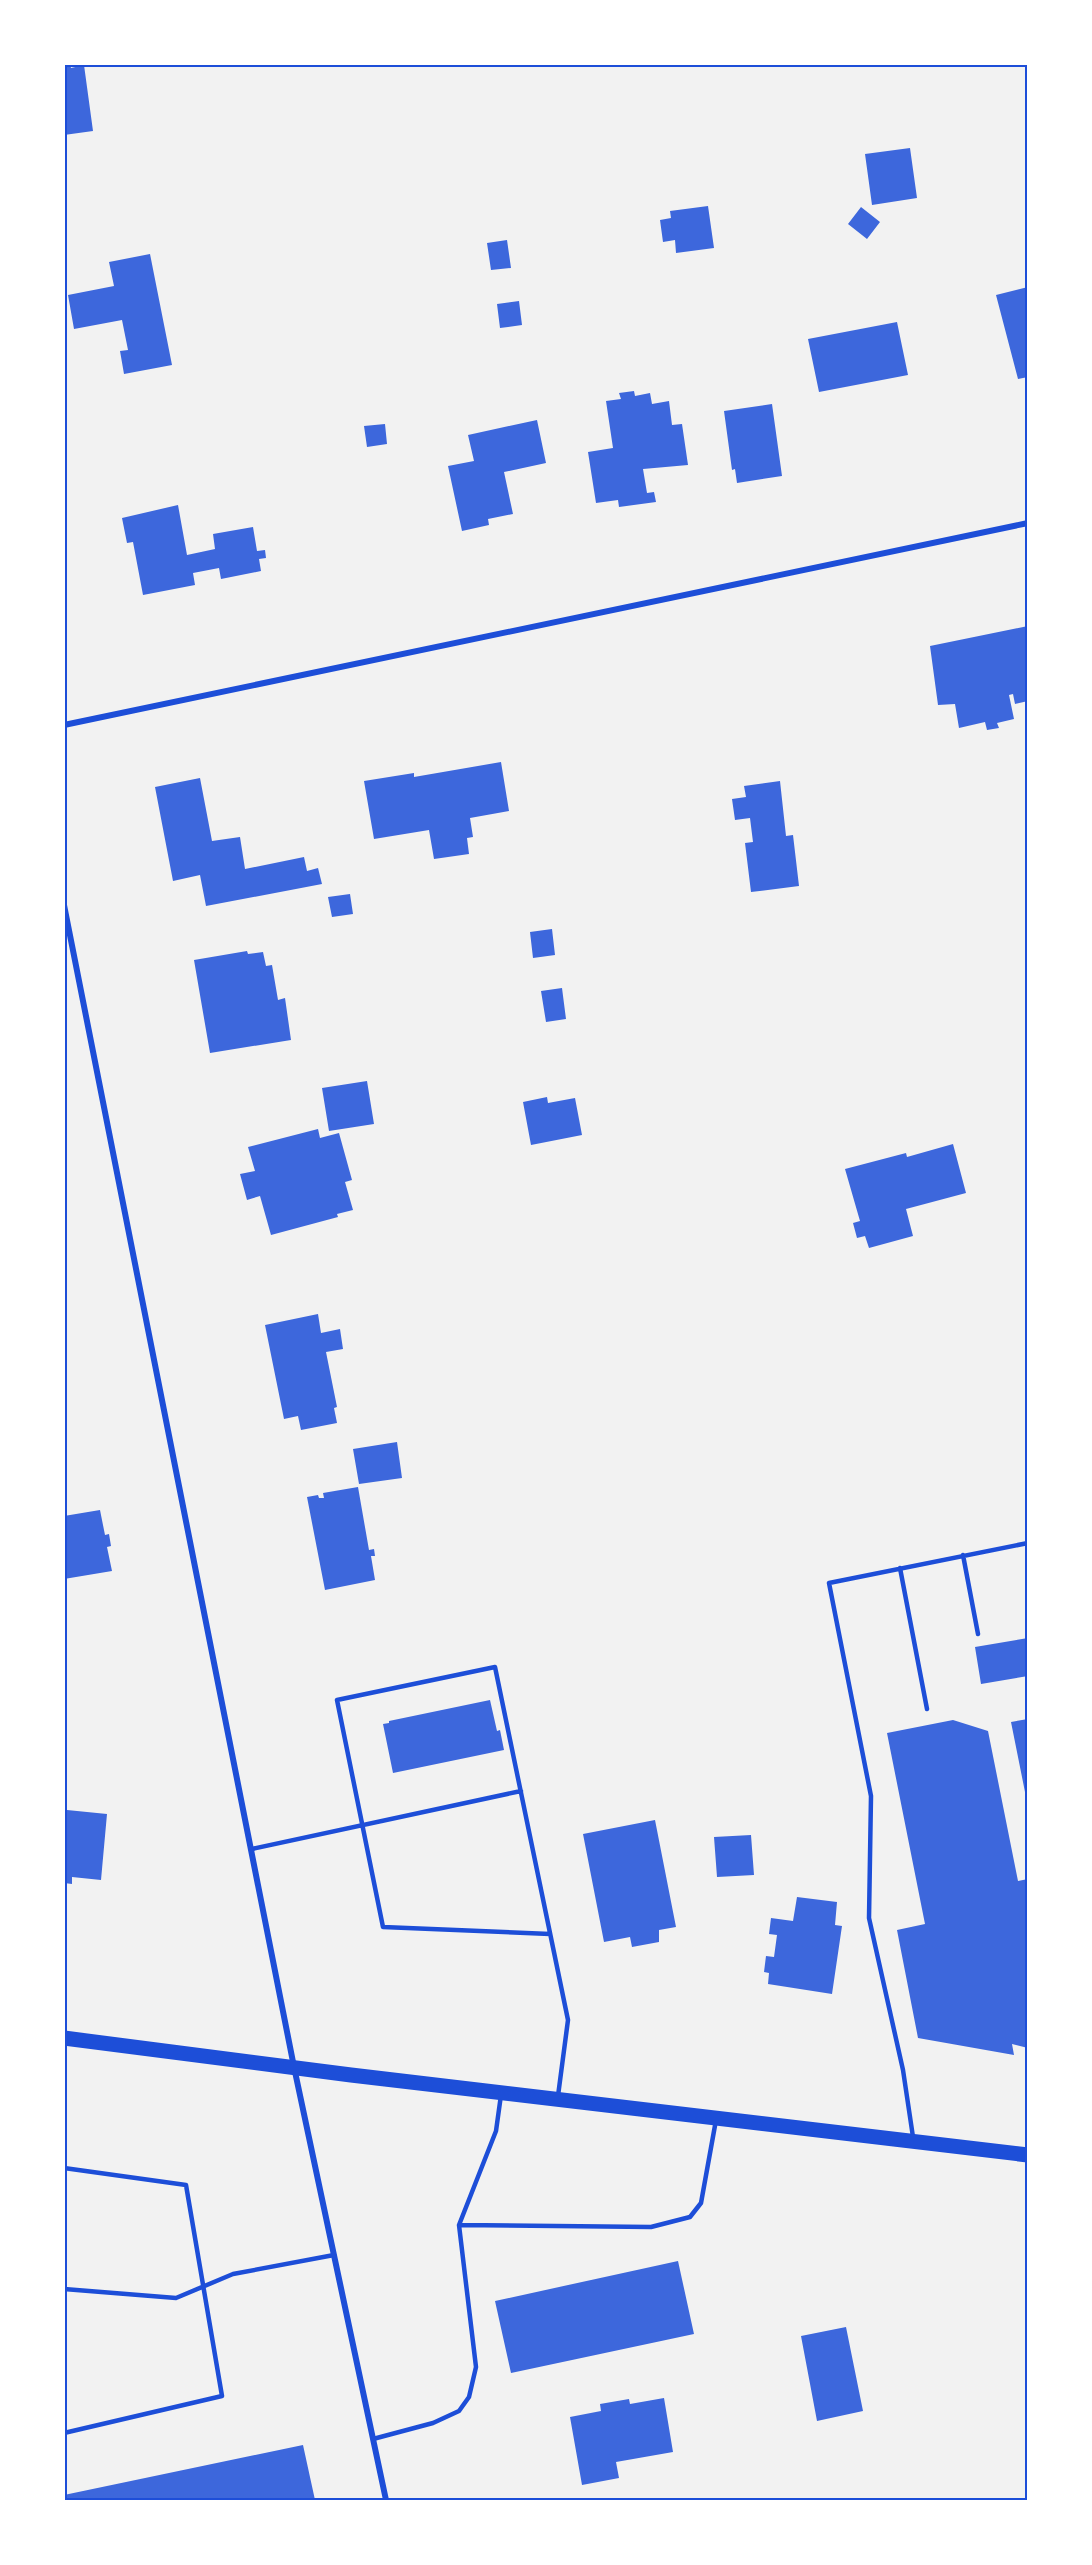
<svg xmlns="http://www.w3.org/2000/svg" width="1092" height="2565" viewBox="0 0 1092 2565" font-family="Rubik,sans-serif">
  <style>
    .building { fill: #3d67dc }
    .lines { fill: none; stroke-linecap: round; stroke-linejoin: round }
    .service { stroke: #1d4ed8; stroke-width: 4.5 }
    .minor { stroke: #1d4ed8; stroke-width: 6 }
    .primary { stroke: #1d4ed8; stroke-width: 15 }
    .neatline { fill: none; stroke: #1d4ed8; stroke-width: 2 }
  </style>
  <rect width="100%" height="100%" fill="#f2f2f2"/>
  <path class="building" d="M 64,64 L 70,64 L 71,68 L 84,65 L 93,131 L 64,135 Z
    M 910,148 L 917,198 L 872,205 L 865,154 Z
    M 708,206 L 714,248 L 676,253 L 675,240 L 663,242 L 660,220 L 671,218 L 670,211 Z
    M 861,207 L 880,222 L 867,239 L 848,224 Z
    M 507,240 L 511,268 L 491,270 L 487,243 Z
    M 150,254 L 172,365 L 124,374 L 120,351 L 128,350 L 122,320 L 74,329 L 68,295 L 114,286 L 109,262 Z
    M 1028,287 L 1028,377 L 1018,379 L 996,295 Z
    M 519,301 L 522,325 L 500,328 L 497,304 Z
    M 897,322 L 908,375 L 819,392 L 808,339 Z
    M 634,391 L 635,396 L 650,393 L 652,404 L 669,401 L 672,425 L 682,424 L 688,465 L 643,469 L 647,493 L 654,492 L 656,502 L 619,507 L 618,500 L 596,503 L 588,452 L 613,448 L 606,401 L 621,399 L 619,393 Z
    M 772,404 L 782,476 L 737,483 L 735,469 L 732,470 L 724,411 Z
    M 537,420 L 546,463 L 504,472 L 513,514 L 488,519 L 489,525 L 462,531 L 448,466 L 474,461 L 468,435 Z
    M 385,424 L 387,444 L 367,447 L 364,426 Z
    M 178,505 L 187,555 L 215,549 L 213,534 L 253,527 L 257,551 L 265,550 L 266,558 L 259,559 L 261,571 L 221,579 L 219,568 L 193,573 L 195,585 L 143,595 L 133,542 L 127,543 L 122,518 Z
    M 1028,626 L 1028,701 L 1015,704 L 1013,694 L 1009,695 L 1014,719 L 997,723 L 999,728 L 987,730 L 985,722 L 959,728 L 955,704 L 938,705 L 930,646 Z
    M 501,762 L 509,811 L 470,818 L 473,837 L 467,838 L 469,854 L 434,859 L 429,830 L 374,839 L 364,781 L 414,773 L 414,777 Z
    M 200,778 L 212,841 L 240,837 L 245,869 L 304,857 L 307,871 L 318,868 L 322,884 L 206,906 L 200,875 L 173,881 L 155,787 Z
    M 780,781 L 786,836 L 793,835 L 799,886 L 751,892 L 745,843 L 753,842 L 750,818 L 735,820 L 732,799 L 746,797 L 744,786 Z
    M 350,894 L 353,914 L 332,917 L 328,897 Z
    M 552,929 L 555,955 L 533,958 L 530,932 Z
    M 247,951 L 248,954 L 263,952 L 266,966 L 272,965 L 278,1000 L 285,998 L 291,1040 L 210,1053 L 194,960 Z
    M 562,988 L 566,1019 L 546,1022 L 541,991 Z
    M 367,1081 L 374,1124 L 329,1131 L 322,1088 Z
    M 547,1097 L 548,1103 L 575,1098 L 582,1135 L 531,1145 L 523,1102 Z
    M 318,1129 L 320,1138 L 339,1133 L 352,1180 L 345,1182 L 353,1210 L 337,1214 L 338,1217 L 271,1235 L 260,1196 L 247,1200 L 240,1174 L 255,1171 L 248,1147 Z
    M 953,1144 L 966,1193 L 906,1209 L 913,1236 L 869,1248 L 865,1236 L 857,1238 L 853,1223 L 860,1221 L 845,1169 L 906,1153 L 907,1157 Z
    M 318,1314 L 321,1333 L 340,1329 L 343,1349 L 326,1352 L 337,1407 L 334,1408 L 337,1423 L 301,1430 L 298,1416 L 284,1419 L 265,1325 Z
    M 397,1442 L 402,1478 L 359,1484 L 353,1449 Z
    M 358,1487 L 369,1550 L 374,1549 L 375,1556 L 371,1556 L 375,1580 L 325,1590 L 307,1497 L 318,1495 L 319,1498 L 324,1498 L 323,1493 Z
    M 100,1510 L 105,1535 L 109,1534 L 111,1546 L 107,1547 L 112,1571 L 64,1579 L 64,1516 Z
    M 1028,1638 L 1028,1676 L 981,1684 L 975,1647 Z
    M 490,1700 L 497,1731 L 500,1730 L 504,1750 L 393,1773 L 383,1724 L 389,1723 L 389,1721 Z
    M 1028,1719 L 1028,1797 L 1026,1797 L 1011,1722 Z
    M 953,1720 L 988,1731 L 1018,1881 L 1028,1879 L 1028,2048 L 1012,2044 L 1014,2055 L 918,2038 L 897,1930 L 925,1924 L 887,1733 Z
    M 67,1810 L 107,1814 L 101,1880 L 72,1877 L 72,1884 L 64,1883 L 64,1818 Z
    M 655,1820 L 676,1927 L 659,1930 L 659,1942 L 632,1947 L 630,1937 L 604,1942 L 583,1834 Z
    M 751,1835 L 754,1875 L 717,1877 L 714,1837 Z
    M 797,1897 L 837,1902 L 835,1925 L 842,1926 L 832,1994 L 768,1984 L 769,1973 L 764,1972 L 766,1956 L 774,1957 L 777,1935 L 769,1934 L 771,1918 L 793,1921 Z
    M 678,2261 L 694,2334 L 511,2373 L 495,2301 Z
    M 846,2327 L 863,2411 L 817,2421 L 801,2336 Z
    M 664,2398 L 673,2452 L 616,2462 L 619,2478 L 582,2485 L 570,2417 L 601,2411 L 600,2404 L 629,2399 L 630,2404 Z
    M 303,2445 L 315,2500 L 64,2500 L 64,2495 Z"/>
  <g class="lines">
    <path class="service" d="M 963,1555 L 978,1634
      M 900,1568 L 927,1709
      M 252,1849 L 521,1791
      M 550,1934 L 383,1927 L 337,1700 L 495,1667 L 568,2020 L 558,2096
      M 913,2137 L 903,2070 L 869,1918 L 871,1796 L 829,1583 L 1028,1543
      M 64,2168 L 186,2185 L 222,2396 L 64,2433
      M 459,2225 L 651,2227 L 690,2217 L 701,2203 L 716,2120
      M 64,2289 L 176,2298 L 233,2274 L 334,2255
      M 373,2439 L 433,2423 L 459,2411 L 469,2397 L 476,2367 L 459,2225 L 496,2131 L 501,2095"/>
    <path class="minor" d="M 64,725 L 1028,523
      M 64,905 L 294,2067 L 386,2500"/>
    <path class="primary" d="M 64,2038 L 351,2075 L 1028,2155"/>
  </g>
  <rect width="1092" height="2565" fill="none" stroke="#ffffff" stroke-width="132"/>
  <rect x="66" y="66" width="960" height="2433" class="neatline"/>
</svg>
